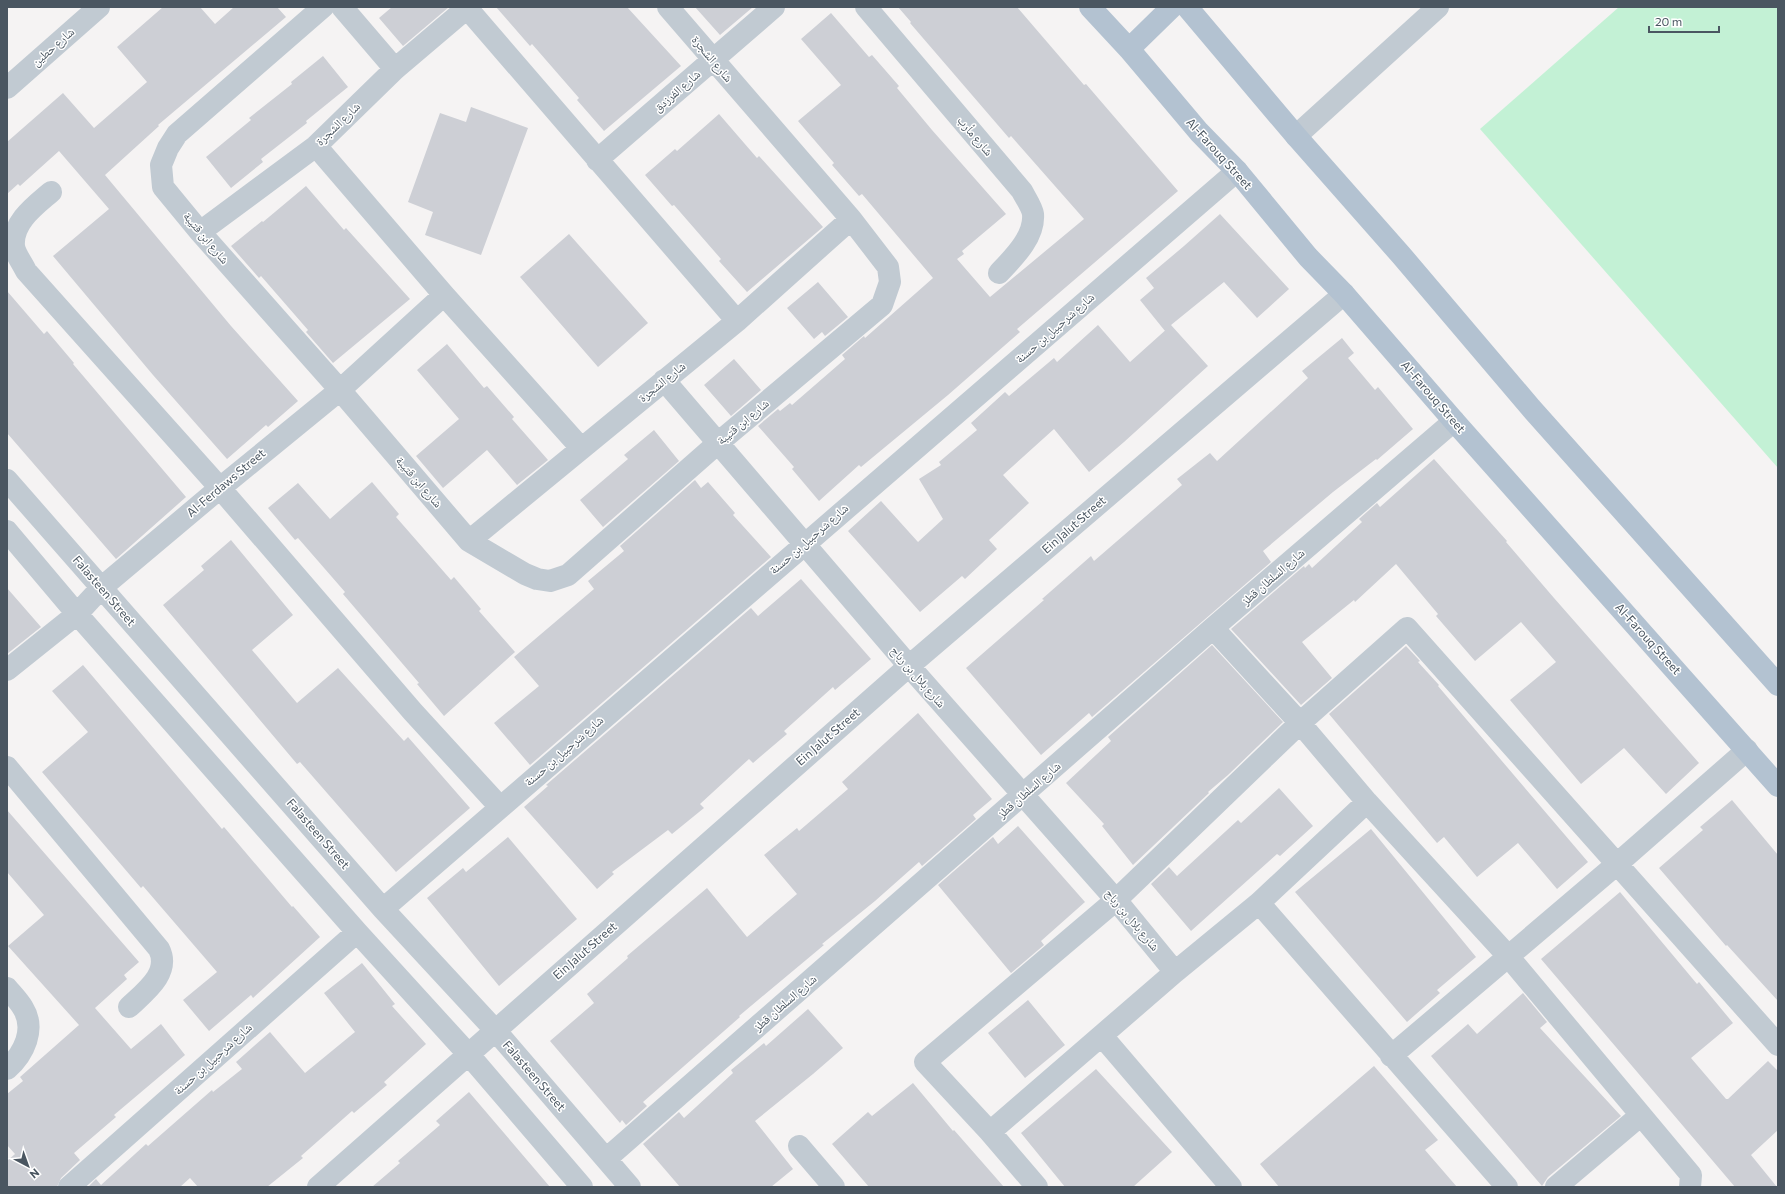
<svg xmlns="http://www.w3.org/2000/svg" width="1785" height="1194" viewBox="0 0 1785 1194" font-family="Commissioner,'Noto Naskh Arabic',sans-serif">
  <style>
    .green { fill: #c3f1d5 }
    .building { fill: #cdcfd5 }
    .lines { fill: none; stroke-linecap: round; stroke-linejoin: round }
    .minor { stroke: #c1cad2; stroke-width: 22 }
    .major { stroke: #b3c2d1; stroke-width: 22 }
    .labels { text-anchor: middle; stroke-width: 3; stroke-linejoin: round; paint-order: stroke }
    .street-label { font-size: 12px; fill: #4a5661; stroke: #fff }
  </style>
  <rect width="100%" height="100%" fill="#f5f3f3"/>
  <path class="green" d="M 1619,7 L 1778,7 L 1778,468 L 1480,129 Z"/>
  <path class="building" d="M 163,7 L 200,7 L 215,24 L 234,7 L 277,7 L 286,17 L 158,125 L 159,126 L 105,175 L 231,326 L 298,401 L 268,427 L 266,425 L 227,459 L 153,375 L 53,256 L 109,209 L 59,151 L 20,186 L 18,184 L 7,194 L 7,142 L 63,93 L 94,128 L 147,82 L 117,47 Z
    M 392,7 L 449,7 L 403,46 L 379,18 Z
    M 496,7 L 627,7 L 681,66 L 604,131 L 577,100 L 579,98 L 532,44 L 530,46 Z
    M 695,7 L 753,7 L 720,35 Z
    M 898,7 L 1017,7 L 1084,85 L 1086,84 L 1178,191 L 1017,329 L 1020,332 L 948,395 L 861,467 L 859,465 L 819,501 L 792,469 L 794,467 L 758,426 L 778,409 L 780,411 L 790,403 L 792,405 L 845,359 L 842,355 L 864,336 L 865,338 L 933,278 L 862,194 L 859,196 L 832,165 L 834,163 L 798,121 L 841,85 L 801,39 L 831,13 L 869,57 L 872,55 L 899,86 L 897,88 L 932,130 L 1006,214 L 962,251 L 964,254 L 957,259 L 990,297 L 1084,219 L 1011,136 L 1009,138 L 910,23 L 911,22 Z
    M 323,56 L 348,87 L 306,121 L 307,123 L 261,159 L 263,162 L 231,188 L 206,157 L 251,120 L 249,118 L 292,84 L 291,82 Z
    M 471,107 L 528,128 L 481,255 L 425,235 L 433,212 L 408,202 L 440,113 L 466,122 Z
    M 719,114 L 757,158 L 759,156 L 823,227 L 747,292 L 719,261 L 721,259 L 674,205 L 672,206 L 645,175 L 675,149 L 677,151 Z
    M 306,186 L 344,230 L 346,228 L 410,299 L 333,363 L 306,332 L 308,330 L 261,276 L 259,278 L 231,246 L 262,221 L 263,222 Z
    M 1220,214 L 1289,289 L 1257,318 L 1224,282 L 1171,325 L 1208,366 L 1124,442 L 1089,472 L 1054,429 L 1003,475 L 1029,503 L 989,540 L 997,549 L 965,579 L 962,576 L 920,612 L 848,531 L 881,501 L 918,542 L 943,519 L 919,479 L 941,465 L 939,462 L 977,430 L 971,423 L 1005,392 L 1009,396 L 1054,358 L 1057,362 L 1098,325 L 1130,362 L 1169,327 L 1165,331 L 1140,300 L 1154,288 L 1146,278 L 1184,246 Z
    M 569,234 L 648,323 L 598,367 L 520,277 Z
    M 818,282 L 848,317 L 825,336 L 822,332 L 814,339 L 787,308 Z
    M 7,291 L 44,334 L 47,331 L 74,363 L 73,364 L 186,497 L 116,559 L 7,433 Z
    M 1342,338 L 1354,353 L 1348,358 L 1375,390 L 1378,387 L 1413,429 L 1377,460 L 1376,459 L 1333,492 L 1263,551 L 1271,562 L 1092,717 L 1089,713 L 1041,755 L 966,668 L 1044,600 L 1042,599 L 1091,556 L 1094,561 L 1182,485 L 1177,479 L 1210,453 L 1217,461 L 1308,378 L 1302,371 Z
    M 447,344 L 484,388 L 487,386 L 514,417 L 512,419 L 548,460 L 517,485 L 487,450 L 443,488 L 416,456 L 459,419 L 417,370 Z
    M 734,359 L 761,390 L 731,416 L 704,385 Z
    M 654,430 L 679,461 L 603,527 L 580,500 L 628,459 L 624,455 Z
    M 1434,459 L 1507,541 L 1506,542 L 1554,598 L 1699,763 L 1666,794 L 1624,748 L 1581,784 L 1510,700 L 1556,662 L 1521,622 L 1475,661 L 1436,616 L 1438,614 L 1396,564 L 1355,602 L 1354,600 L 1302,642 L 1332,678 L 1301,705 L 1231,629 L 1304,566 L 1305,568 L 1309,564 L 1312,568 L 1362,522 L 1359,519 L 1377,503 L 1380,507 Z
    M 695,480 L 701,488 L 708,482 L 735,513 L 733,515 L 771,557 L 530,765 L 494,723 L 539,686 L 514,657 L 594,589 L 588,581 L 624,551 L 620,546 Z
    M 372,482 L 399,514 L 396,517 L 451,580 L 454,577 L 481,609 L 479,611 L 515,652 L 444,716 L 417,684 L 419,683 L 343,594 L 345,592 L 298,538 L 295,540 L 268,508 L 298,483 L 330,519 Z
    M 231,540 L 293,615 L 252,650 L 297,703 L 338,668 L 404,741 L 408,737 L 470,808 L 396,872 L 300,762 L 297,764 L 163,605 L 204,570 L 201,566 Z
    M 801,579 L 871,659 L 835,690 L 833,687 L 784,731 L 787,734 L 753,763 L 749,759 L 700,804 L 704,808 L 672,834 L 668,830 L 612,872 L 614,874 L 597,889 L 524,807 L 548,786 L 546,785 L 751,608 L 758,616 Z
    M 7,588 L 41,627 L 7,654 Z
    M 1212,645 L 1283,722 L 1228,775 L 1208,792 L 1209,793 L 1133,865 L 1102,826 L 1104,824 L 1066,783 L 1111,741 L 1108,737 Z
    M 1406,646 L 1420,661 L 1418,662 L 1439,685 L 1438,686 L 1588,862 L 1557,889 L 1518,843 L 1477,877 L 1444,837 L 1437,843 L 1329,714 Z
    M 83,665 L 222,829 L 224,827 L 292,907 L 293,906 L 320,937 L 253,998 L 251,995 L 209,1031 L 183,1000 L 217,972 L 143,886 L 141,888 L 42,772 L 88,732 L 52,691 Z
    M 918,713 L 992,799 L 973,815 L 976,819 L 922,866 L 919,862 L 875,901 L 822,944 L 824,945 L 739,1016 L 740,1017 L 643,1102 L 647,1106 L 626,1125 L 622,1120 L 620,1123 L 550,1041 L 594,1003 L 587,994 L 628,958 L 627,956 L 707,888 L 747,937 L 797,894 L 764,855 L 797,828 L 799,831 L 848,789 L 842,782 Z
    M 1279,788 L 1313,826 L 1280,856 L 1277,854 L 1191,931 L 1151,884 L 1169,867 L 1177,876 L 1238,820 L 1241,823 Z
    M 1732,800 L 1778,855 L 1778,1001 L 1727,945 L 1726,946 L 1659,868 L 1703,830 L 1700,827 Z
    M 7,810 L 139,962 L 124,975 L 127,979 L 95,1008 L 131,1049 L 161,1024 L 185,1055 L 114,1115 L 116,1117 L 74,1153 L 80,1160 L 61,1178 L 57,1187 L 7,1187 L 7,1161 L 15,1154 L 7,1145 L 7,1094 L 23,1081 L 20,1077 L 79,1025 L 8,946 L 44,915 L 7,872 Z
    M 1018,826 L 1085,902 L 1041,941 L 1044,945 L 1011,973 L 938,885 L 993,837 L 998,844 Z
    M 1371,829 L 1476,957 L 1437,990 L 1440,993 L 1407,1022 L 1295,892 Z
    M 508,837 L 577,919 L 499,986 L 427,898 L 463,868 L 466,872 Z
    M 1620,892 L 1697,984 L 1699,982 L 1733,1023 L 1691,1058 L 1726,1099 L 1728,1099 L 1768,1061 L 1778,1071 L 1778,1130 L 1751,1155 L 1777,1187 L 1735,1187 L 1541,959 Z
    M 362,963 L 395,1004 L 392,1006 L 426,1044 L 384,1082 L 387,1085 L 354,1113 L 352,1111 L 301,1156 L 303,1158 L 267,1187 L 198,1187 L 190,1178 L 180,1187 L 88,1187 L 96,1179 L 101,1185 L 146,1144 L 148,1146 L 212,1090 L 213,1092 L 242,1069 L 236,1062 L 270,1032 L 305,1073 L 355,1032 L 324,993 Z
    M 1523,993 L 1547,1022 L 1540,1028 L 1621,1116 L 1548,1177 L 1542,1186 L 1431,1056 L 1468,1024 L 1477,1034 Z
    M 1028,1000 L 1065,1045 L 1025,1078 L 988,1033 Z
    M 808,1009 L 843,1048 L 813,1074 L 755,1121 L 793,1169 L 771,1187 L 680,1187 L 643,1144 L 679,1112 L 684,1118 L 733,1073 L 731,1070 L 764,1043 L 766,1046 Z
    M 1374,1066 L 1438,1140 L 1425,1150 L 1457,1187 L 1279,1187 L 1260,1164 Z
    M 1096,1069 L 1172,1152 L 1133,1187 L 1065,1187 L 1021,1133 Z
    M 913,1083 L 953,1131 L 954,1130 L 1004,1187 L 869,1187 L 832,1144 L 868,1112 L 872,1116 Z
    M 469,1092 L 550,1187 L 372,1187 L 400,1163 L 398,1161 L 440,1125 L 436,1121 Z"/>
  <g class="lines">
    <path class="minor" d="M 323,7 L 177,134 L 168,148 L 161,165 L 163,187 L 200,232 L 340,390 L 469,541 L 525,574 L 537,579 L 550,581 L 568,575 L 718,443 L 882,305 L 890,282 L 888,267 L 851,219 L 668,7
      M 342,7 L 395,69
      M 866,7 L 1022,191 C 1025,197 1032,207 1033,214 C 1035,237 1013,258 999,273
      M 467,8 L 737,321
      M 7,88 L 99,7
      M 1296,136 L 1438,7
      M 316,146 L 444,295 L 581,448
      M 597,160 L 774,7
      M 51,192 C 36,205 12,222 14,246 C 15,254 23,264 26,271 L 220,488 L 413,712 L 500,807
      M 200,232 L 316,146 L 395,69 L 468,7
      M 664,380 L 909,666 L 1116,900 L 1175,972
      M 7,480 L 383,909 L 495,1030 L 630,1187
      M 7,531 L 77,614 L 357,932 L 469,1055 L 582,1187
      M 469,541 L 737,321 L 851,219
      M 1213,628 L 1300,723 L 1367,802 L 1508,956 L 1691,1175 L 1690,1187
      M 7,670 L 77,614 L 101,588 L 220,488 L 340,390 L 444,295
      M 7,767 L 159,949 C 171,973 145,992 129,1007
      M 1259,903 L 1507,1187
      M 383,909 L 1237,171
      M 7,988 C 12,994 19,1001 23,1008 C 36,1029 24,1054 7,1069
      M 1102,1036 L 1231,1187
      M 1391,1056 L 1617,864 L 1747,750
      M 990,1132 L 1175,972 L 1259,903 L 1367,802
      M 799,1146 L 834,1187
      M 606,1159 L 1213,628 L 1454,421
      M 69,1187 L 357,932
      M 318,1187 L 909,666 L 1344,294
      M 1037,1187 L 990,1132 L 925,1062 L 1116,900 L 1300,723 L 1407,628 L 1778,1045
      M 1556,1187 L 1641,1115"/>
    <path class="major" d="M 1090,7 L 1129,49 L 1199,132 L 1237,171 L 1308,257 L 1344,294 L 1454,421 L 1778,786
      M 1187,7 L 1296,136 L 1401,255 L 1531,408 L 1778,685
      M 1129,49 L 1172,7"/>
  </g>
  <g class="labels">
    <g class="street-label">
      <text transform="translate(53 47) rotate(-41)" y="4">شارع حطين</text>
      <text transform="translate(712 59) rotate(50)" y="4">شارع الشجرة</text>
      <text transform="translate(677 91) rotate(-41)" y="4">شارع الفرزدق</text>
      <text transform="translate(338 124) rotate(-44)" y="4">شارع الشجرة</text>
      <text transform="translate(975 136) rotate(50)" y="4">شارع مأرب</text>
      <text transform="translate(1219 154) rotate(48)" y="4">Al-Farouq Street</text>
      <text transform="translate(206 238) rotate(50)" y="4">شارع ابن قتيبة</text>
      <text transform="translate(1055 328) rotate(-41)" y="4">شارع شرحبيل بن حسنة</text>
      <text transform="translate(662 382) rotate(-39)" y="4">شارع الشجرة</text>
      <text transform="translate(1433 397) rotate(49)" y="4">Al-Farouq Street</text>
      <text transform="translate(743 422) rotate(-40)" y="4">شارع ابن قتيبة</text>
      <text transform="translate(419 482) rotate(49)" y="4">شارع ابن قتيبة</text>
      <text transform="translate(226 483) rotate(-40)" y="4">Al-Ferdaws Street</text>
      <text transform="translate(1074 525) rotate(-41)" y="4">Ein Jalut Street</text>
      <text transform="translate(809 539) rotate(-41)" y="4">شارع شرحبيل بن حسنة</text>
      <text transform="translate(1273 577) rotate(-41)" y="4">شارع السلطان قطز</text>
      <text transform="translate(104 591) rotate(49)" y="4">Falasteen Street</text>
      <text transform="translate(1648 639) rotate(48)" y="4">Al-Farouq Street</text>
      <text transform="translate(918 677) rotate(49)" y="4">شارع بلال بن رباح</text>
      <text transform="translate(828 737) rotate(-41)" y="4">Ein Jalut Street</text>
      <text transform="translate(564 751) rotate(-41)" y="4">شارع شرحبيل بن حسنة</text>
      <text transform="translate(1029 790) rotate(-41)" y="4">شارع السلطان قطز</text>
      <text transform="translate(318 834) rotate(49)" y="4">Falasteen Street</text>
      <text transform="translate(1132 920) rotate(50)" y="4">شارع بلال بن رباح</text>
      <text transform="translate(585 951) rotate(-41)" y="4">Ein Jalut Street</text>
      <text transform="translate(785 1003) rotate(-41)" y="4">شارع السلطان قطز</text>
      <text transform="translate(213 1059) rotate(-42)" y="4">شارع شرحبيل بن حسنة</text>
      <text transform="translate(534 1076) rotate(49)" y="4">Falasteen Street</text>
    </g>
  </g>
  <rect width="1785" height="1194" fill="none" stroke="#4a5661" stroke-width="16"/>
  <g transform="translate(28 1166) rotate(139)" stroke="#ffffff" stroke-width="3" paint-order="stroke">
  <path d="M0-3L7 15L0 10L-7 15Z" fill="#4a5661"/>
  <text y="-6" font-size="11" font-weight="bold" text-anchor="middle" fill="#4a5661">N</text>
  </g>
  <path d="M1649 26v6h70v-6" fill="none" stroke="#4a5661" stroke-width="2"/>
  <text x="1655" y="26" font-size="12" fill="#4a5661" stroke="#ffffff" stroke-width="3" paint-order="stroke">20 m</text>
</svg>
